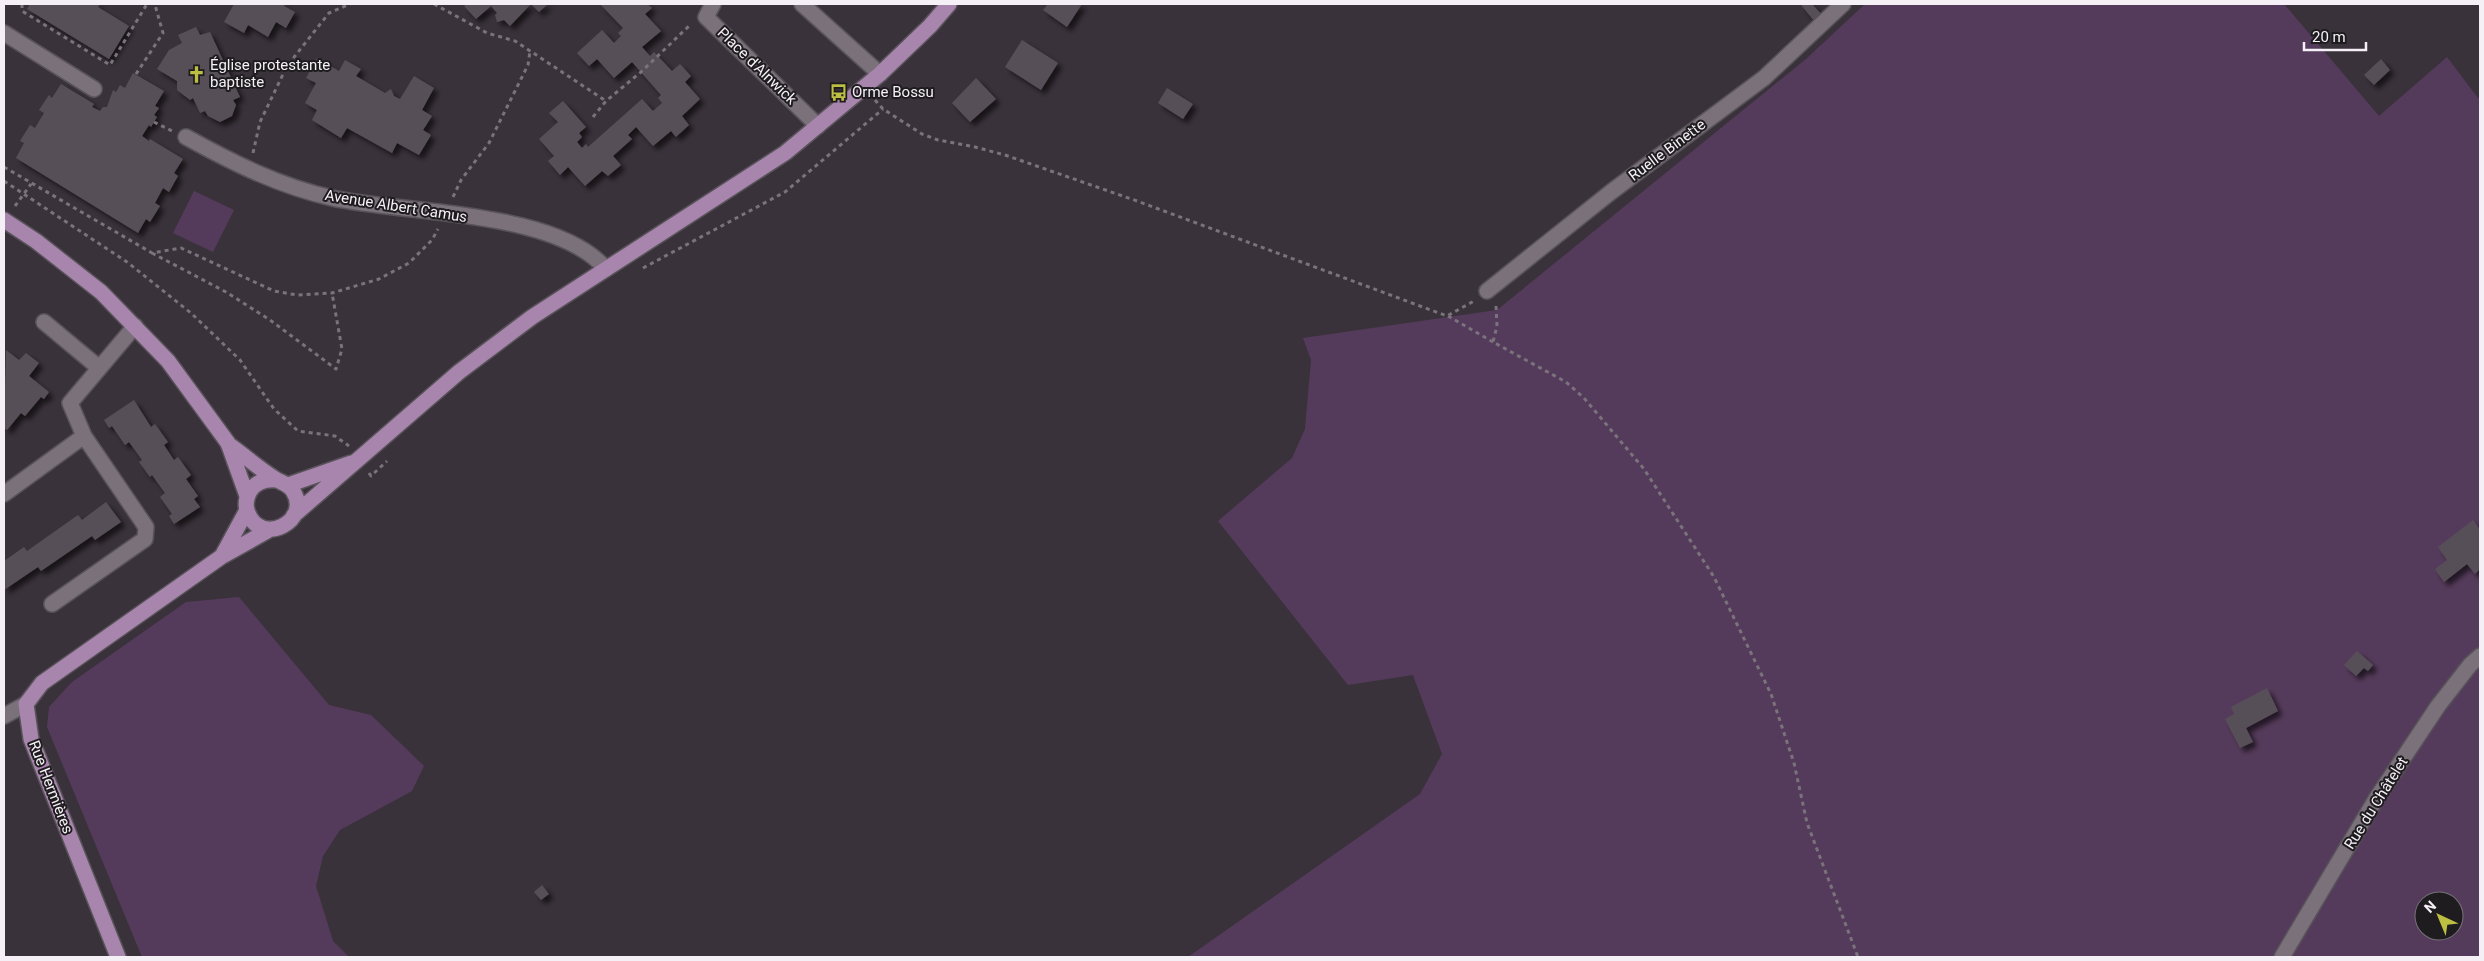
<svg xmlns="http://www.w3.org/2000/svg" width="2484" height="961" viewBox="0 0 2484 961" font-family="Roboto,sans-serif">
  <style>
    .green { fill: #553b5b; fill-rule: evenodd }
    .building { fill: #574f58; filter: url(#shadow) }
    .lines { fill: none; stroke-linecap: round; stroke-linejoin: round }
    .minor-casing { stroke: #585259; stroke-width: 18 }
    .major-casing { stroke: #585259; stroke-width: 18 }
    .path { stroke: #7a737b; stroke-width: 3; stroke-dasharray: 4 4; stroke-linecap: butt }
    .minor { stroke: #7a717b; stroke-width: 15 }
    .major { stroke: #a785ad; stroke-width: 15 }
    .labels { text-anchor: middle; stroke-width: 4; stroke-linejoin: round; paint-order: stroke }
    .poi-label { font-size: 15px; fill: #f5f0f6; stroke: #1f1c20; text-anchor: start }
    .street-label { font-size: 15px; fill: #f5f0f6; stroke: #1f1c20 }
  </style>
  <defs>
    <filter id="shadow"><feDropShadow dx="4.5" dy="4.5" stdDeviation="2.5" flood-color="#0009"/></filter>
  </defs>
  <rect width="100%" height="100%" fill="#3a323b"/>
  <path class="green" d="M 1865,4 L 2284,4 L 2379,116 L 2447,57 L 2478,98 L 2480,97 L 2480,957 L 1188,957 L 1420,794 L 1442,754 L 1413,675 L 1348,685 L 1218,521 L 1292,458 L 1305,429 L 1311,360 L 1303,338 L 1497,310 L 1806,59 ZM 2424,901 L 2454,901 L 2454,931 L 2424,931 Z
    M 194,191 L 234,210 L 213,252 L 173,233 Z
    M 239,597 L 329,705 L 371,715 L 424,766 L 412,791 L 340,830 L 323,856 L 316,886 L 333,941 L 349,957 L 142,957 L 47,727 L 49,707 L 72,682 L 186,602 Z"/>
  <path class="building" d="M 30,4 L 100,4 L 98,7 L 129,26 L 109,59 L 27,9 Z
    M 234,4 L 286,4 L 284,6 L 295,12 L 286,28 L 276,22 L 268,37 L 248,25 L 244,33 L 224,22 Z
    M 467,4 L 531,4 L 510,26 L 504,20 L 497,22 L 495,15 L 497,13 L 491,6 L 476,19 L 464,6 Z
    M 531,4 L 548,4 L 539,12 Z
    M 600,4 L 647,4 L 652,8 L 645,14 L 661,31 L 642,47 L 650,56 L 654,52 L 672,71 L 680,64 L 691,76 L 685,82 L 700,99 L 682,116 L 689,125 L 676,137 L 671,131 L 653,146 L 636,127 L 628,135 L 632,139 L 613,156 L 621,165 L 608,176 L 602,171 L 585,186 L 568,167 L 560,175 L 548,161 L 554,156 L 539,139 L 558,122 L 549,113 L 563,101 L 586,127 L 579,133 L 582,137 L 577,142 L 582,148 L 586,144 L 588,147 L 642,99 L 653,111 L 662,103 L 658,98 L 661,95 L 632,62 L 614,78 L 597,59 L 589,66 L 577,53 L 602,30 L 614,43 L 621,36 L 618,33 L 623,28 Z
    M 1048,4 L 1082,4 L 1067,27 L 1043,10 Z
    M 1803,4 L 1812,4 L 1823,16 L 1815,22 L 1801,5 Z
    M 196,27 L 200,35 L 210,32 L 240,97 L 233,100 L 236,105 L 232,116 L 220,122 L 208,116 L 205,111 L 200,113 L 193,98 L 190,100 L 177,90 L 177,81 L 157,69 L 169,50 L 182,43 L 178,35 Z
    M 1022,40 L 1058,63 L 1041,90 L 1005,67 Z
    M 317,58 L 339,71 L 345,60 L 361,69 L 356,76 L 385,93 L 391,89 L 394,96 L 400,99 L 414,76 L 434,88 L 422,110 L 432,116 L 423,130 L 431,135 L 419,155 L 397,143 L 392,153 L 347,128 L 341,138 L 312,120 L 317,110 L 305,103 L 316,83 L 306,78 Z
    M 2381,59 L 2390,70 L 2374,85 L 2364,75 Z
    M 133,73 L 164,91 L 155,106 L 159,108 L 154,115 L 157,117 L 151,127 L 149,125 L 142,136 L 149,141 L 150,139 L 183,159 L 174,173 L 178,176 L 169,192 L 163,188 L 155,203 L 160,206 L 150,222 L 146,219 L 138,233 L 16,158 L 24,143 L 20,141 L 30,125 L 35,128 L 44,113 L 39,110 L 49,95 L 52,98 L 61,84 L 94,104 L 92,107 L 100,111 L 103,107 L 107,107 L 113,90 L 116,92 L 120,85 L 125,88 Z
    M 976,78 L 996,99 L 970,122 L 952,103 Z
    M 1167,88 L 1193,104 L 1183,119 L 1158,103 Z
    M 6,350 L 19,360 L 26,353 L 39,363 L 29,376 L 49,392 L 44,399 L 41,397 L 25,416 L 21,413 L 7,430 L 4,428 Z
    M 134,400 L 151,427 L 155,424 L 168,442 L 164,445 L 174,460 L 178,457 L 191,475 L 186,479 L 198,496 L 194,499 L 200,507 L 174,524 L 169,516 L 172,514 L 160,497 L 165,493 L 152,475 L 150,477 L 139,462 L 142,460 L 129,442 L 125,445 L 112,426 L 109,428 L 104,420 Z
    M 106,502 L 121,522 L 95,540 L 92,536 L 41,571 L 38,567 L 4,590 L 4,561 L 24,547 L 27,551 L 78,515 L 82,520 Z
    M 2473,520 L 2480,530 L 2480,569 L 2475,574 L 2467,564 L 2444,582 L 2435,569 L 2447,560 L 2438,547 Z
    M 2357,651 L 2373,665 L 2368,671 L 2364,668 L 2356,676 L 2344,665 Z
    M 2267,688 L 2278,711 L 2246,728 L 2253,742 L 2240,748 L 2225,719 L 2234,714 L 2231,707 Z
    M 542,885 L 549,894 L 541,900 L 534,892 Z"/>
  <g class="lines">
    <defs>
      <path id="minor" d="M 713,4 L 706,17 L 818,126
        M 802,4 L 880,74
        M 4,33 L 94,89
        M 186,137 C 233,163 279,186 332,198 C 406,214 556,210 606,269
        M 1487,291 L 1611,192 L 1764,78 L 1843,4
        M 44,322 L 98,367
        M 4,494 L 84,436
        M 52,604 L 145,539 L 146,527 L 84,436 L 70,403 L 135,326
        M 4,716 L 26,704
        M 2282,957 L 2376,799 L 2438,706 L 2470,665 L 2480,656"/>
      <path id="major" d="M 4,220 L 36,241 L 101,292 L 168,361 L 228,443 L 247,496
        M 228,444 C 244,455 258,468 274,478 C 281,483 288,483 293,491 C 312,521 261,547 248,513 C 245,506 246,498 250,491 C 256,482 265,479 276,480
        M 288,485 L 351,463
        M 294,515 L 459,372 L 532,317 L 785,153 L 880,74 L 930,26 L 949,4
        M 222,556 L 247,510
        M 118,957 L 31,739 L 26,704 L 42,683 L 221,557 L 269,530"/>
    </defs>
    <use href="#minor" class="minor-casing"/>
    <use href="#major" class="major-casing"/>
    <path class="path" d="M 22,4 L 22,11 L 110,65 L 147,4
      M 434,4 L 487,33 L 515,41 L 606,101
      M 136,74 L 163,33 L 155,5
      M 875,100 L 883,109 L 922,134 L 938,140 L 975,147 L 1005,155 L 1137,201 L 1447,316 L 1474,301
      M 593,117 L 606,101 L 641,72 L 690,25
      M 154,122 L 172,131
      M 253,153 L 260,122 L 287,66 L 329,13 L 350,4
      M 4,167 L 152,253 L 181,248 L 274,291 L 297,295 L 332,293 L 379,279 L 409,263 L 432,240 L 438,229
      M 4,181 L 127,262 L 191,313 L 240,360 L 274,409 L 298,431 L 335,436 L 349,446
      M 453,197 L 461,180 L 489,143 L 528,65 L 530,51
      M 15,206 L 31,184
      M 152,253 L 226,292 L 270,320 L 336,369 L 342,349 L 332,293
      M 643,268 L 785,192 L 883,109
      M 1496,306 L 1497,326 L 1493,342 L 1566,382 L 1584,398 L 1644,469 L 1714,577 L 1771,694 L 1794,763 L 1807,823 L 1858,957
      M 1448,316 L 1493,342
      M 369,473 L 371,476 L 387,461"/>
    <use href="#minor" class="minor"/>
    <use href="#major" class="major"/>
  </g>
  <defs>
    <symbol id="church-bare" viewBox="-9 -9 18 18"><path d="M-1.2-6h2.4v3.5h3.3v2.4h-3.3V6h-2.4V-.1h-3.3v-2.4h3.3Z" fill="#bdbf43" stroke="#1f1c20" stroke-width="2.5" paint-order="stroke"/></symbol>
    <symbol id="bus-bare" viewBox="-9 -9 18 18"><path d="M-5-6H5V4H4V6H2V4H-2V6H-4V4H-5ZM-3.5-4V0h7V-4ZM-3.5 1.2v1.5H-2V1.2ZM2 1.2v1.5H3.5V1.2Z" fill="#bdbf43" stroke="#1f1c20" stroke-width="2.5" paint-order="stroke"/></symbol>
  </defs>
  <g fill-rule="evenodd">
    <use href="#church-bare" x="184" y="62" width="25" height="25"/>
    <use href="#bus-bare" x="826" y="80" width="25" height="25"/>
  </g>
  <g class="labels">
    <g class="poi-label">
      <text x="210" y="70">Église protestante<tspan x="210" dy="17">baptiste</tspan></text>
      <text x="852" y="97">Orme Bossu</text>
    </g>
    <g class="street-label">
      <text transform="translate(757 66) rotate(44)" y="5">Place d'Alnwick</text>
      <text transform="translate(1667 150) rotate(-37)" y="5">Ruelle Binette</text>
      <text transform="translate(396 206) rotate(9)" y="5">Avenue Albert Camus</text>
      <text transform="translate(51 787) rotate(69)" y="5">Rue Hermières</text>
      <text transform="translate(2376 803) rotate(-58)" y="5">Rue du Châtelet</text>
    </g>
  </g>
  <rect width="2484" height="961" fill="none" stroke="#f5f0f6" stroke-width="10"/>
  <g transform="translate(2439 916) rotate(316)"><circle r="24" fill="#1f1c20" stroke="#757176"/>
  <path d="M0-4L9 19L0 12L-9 19Z" fill="#bdbf43"/>
  <text y="-8" font-size="14" font-weight="bold" text-anchor="middle" fill="#f5f0f6">N</text>
  </g>
  <path d="M2304 42v8h62v-8" fill="none" stroke="#f5f0f6" stroke-width="2.5"/>
  <text x="2312" y="42" font-size="15" fill="#f5f0f6" stroke="#1f1c20" stroke-width="4" paint-order="stroke">20 m</text>
</svg>
